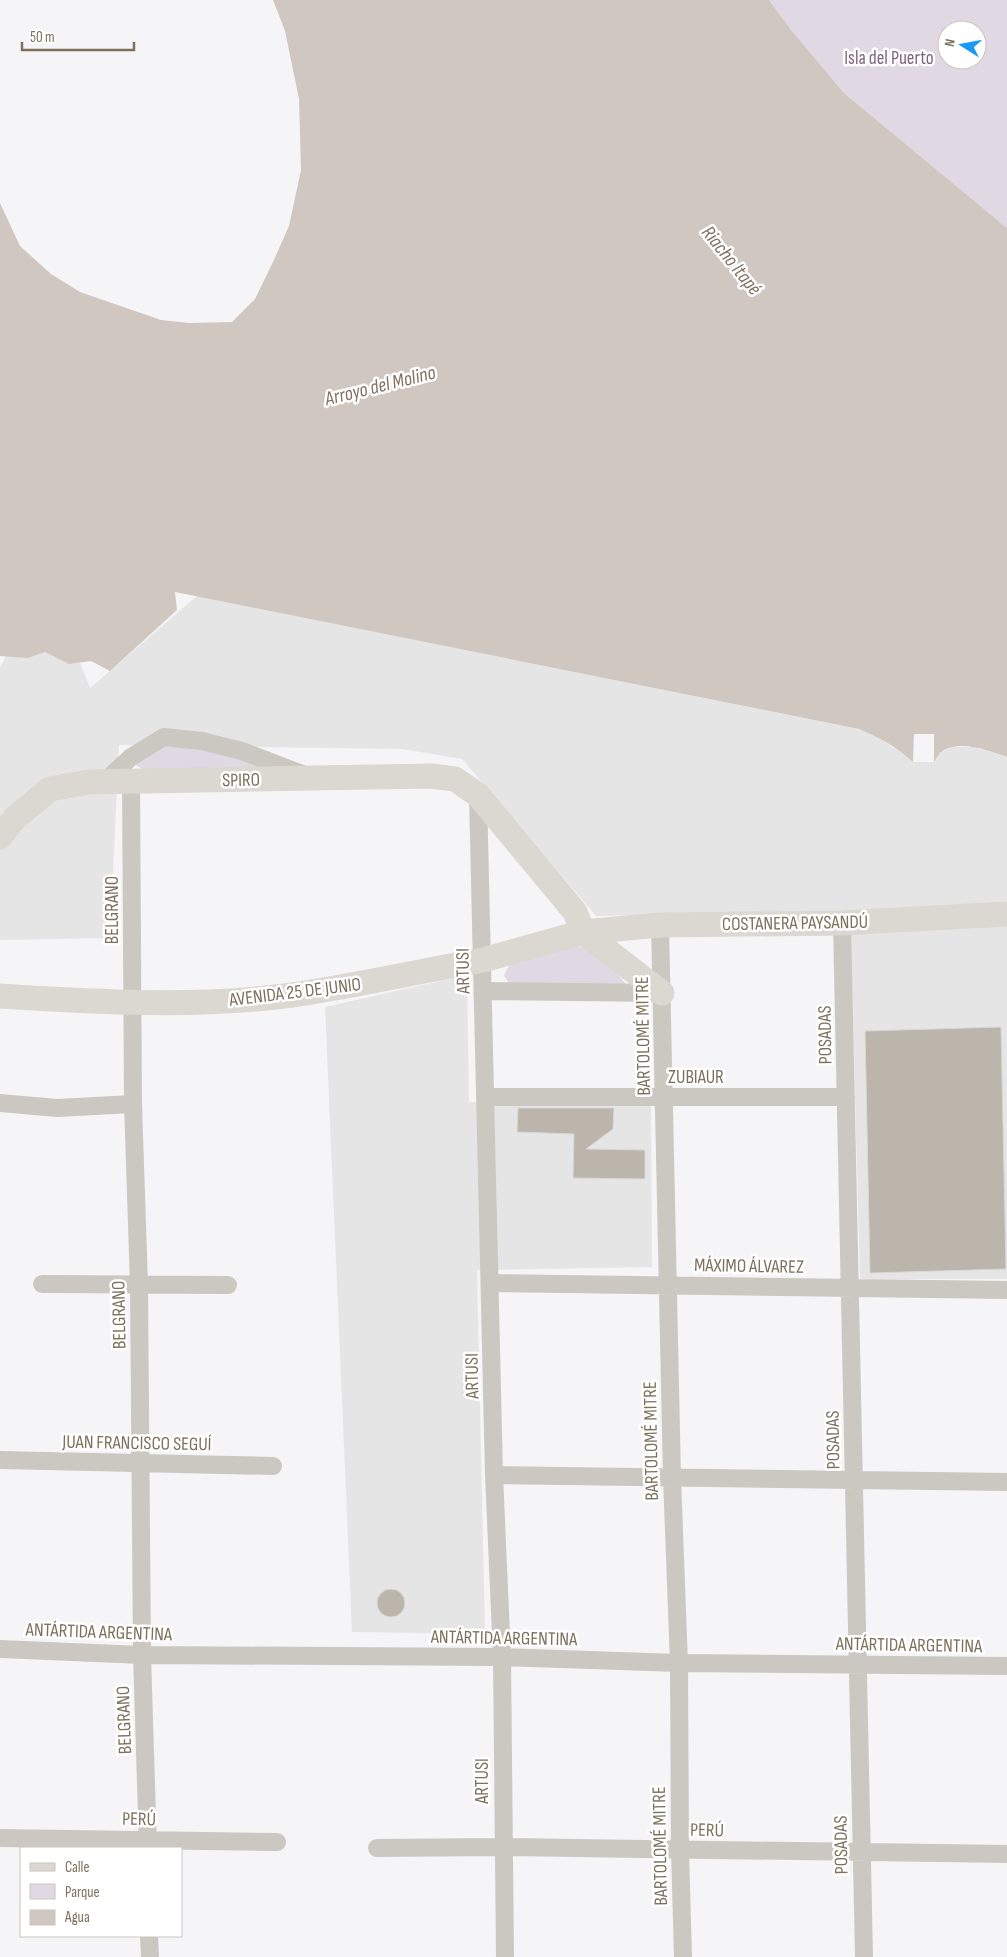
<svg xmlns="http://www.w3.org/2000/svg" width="1007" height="1957" viewBox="0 0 1007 1957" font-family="'Sofia Sans Condensed',sans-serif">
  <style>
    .built { fill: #e6e5e6 }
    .green { fill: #e0d8e2; fill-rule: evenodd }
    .water { fill: #d0c8c0 }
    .pier { fill: #f5f5f8 }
    .building { fill: #bbb5ab; stroke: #d8d7da }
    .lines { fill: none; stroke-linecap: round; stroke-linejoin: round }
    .street { stroke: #cbc8c2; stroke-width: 18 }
    .secondary { stroke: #dbd7d1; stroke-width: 25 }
    .labels { text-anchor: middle; stroke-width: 5; stroke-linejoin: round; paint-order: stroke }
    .park-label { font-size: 19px; fill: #7f647f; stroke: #fff }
    .street-label { font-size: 19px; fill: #7d705c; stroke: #fff }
    .water-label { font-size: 20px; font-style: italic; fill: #84705f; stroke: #fff }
  </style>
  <rect width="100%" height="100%" fill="#f5f5f8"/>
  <path class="built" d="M 197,596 L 859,729 L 878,736 L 892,747 L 904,753 L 913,762 L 934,762 L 943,751 L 954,747 L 974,747 L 1007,757 L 1007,1279 L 860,1279 L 850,911 L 596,916 L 462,759 L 402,749 L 119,745 L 110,938 L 0,940 L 0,668 L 31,605 L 59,609 L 90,688 Z
    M 467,975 L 469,1102 L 651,1105 L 652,1267 L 477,1270 L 485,1634 L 352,1632 L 325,1007 Z"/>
  <path class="green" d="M 769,0 L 1007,0 L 1007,228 L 844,93 L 792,31 ZM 947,30 L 977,30 L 977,60 L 947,60 Z
    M 167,746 L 212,746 L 266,767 L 145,771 L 136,765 Z
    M 573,945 L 597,951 L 627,985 L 510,985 L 504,975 L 510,964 Z"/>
  <path class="water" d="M 273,0 L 769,0 L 792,31 L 844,93 L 1007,228 L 1007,757 C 989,751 963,740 944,750 C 940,752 937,758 934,762 L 913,762 C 898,748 879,737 859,729 L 175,592 L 177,610 L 110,671 L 91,661 L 69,664 L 45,652 L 28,658 L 0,656 L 0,203 L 20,246 L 51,274 L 80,292 L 161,320 L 189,323 L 232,322 L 255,299 L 273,262 L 289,226 L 301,170 L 299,99 L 285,31 Z"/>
  <path class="pier" d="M 914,734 L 934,734 L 934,762 L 913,762 Z"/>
  <path class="building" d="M 1001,1027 L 1006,1269 L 870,1273 L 865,1031 Z
    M 518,1108 L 614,1108 L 613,1129 L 586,1149 L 645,1150 L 645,1179 L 573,1178 L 574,1134 L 517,1132 Z
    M377 1603a14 14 0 1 1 28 0a14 14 0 1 1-28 0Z"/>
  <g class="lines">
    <path class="street" d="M 131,781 L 133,1104 L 139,1285 L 142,1655 L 148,1848
      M 104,782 L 130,758 L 164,737 L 202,741 L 242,751 L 302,774
      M 478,795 L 494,1475 L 502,1657 L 505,1957
      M 842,923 L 864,1957
      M 660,925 L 672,1478 L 679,1663 L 680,1850 L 683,1957
      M 484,991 L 662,993
      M 486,1097 L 846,1097
      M 0,1103 L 57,1108 L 133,1104
      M 490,1283 L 1007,1290
      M 42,1284 L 228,1285
      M 0,1460 L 273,1466
      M 494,1475 L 1007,1482
      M 0,1649 L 142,1655 L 502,1657 L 679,1663 L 1007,1666
      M 0,1838 L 277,1842
      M 377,1848 L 502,1847 L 1007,1854
      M 149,1936 L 150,1957"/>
    <path class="secondary" d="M 0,837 L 15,818 L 50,789 L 89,782 L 431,776 L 455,779 L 478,795 L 575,912 L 583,932 L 662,993
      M 0,996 C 96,1002 196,1008 292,995 C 347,987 402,975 456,965 L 483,960 L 583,932 L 660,925 L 842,923 L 1007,914"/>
  </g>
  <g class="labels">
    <g class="park-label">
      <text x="889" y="64">Isla del Puerto</text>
    </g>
    <g class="street-label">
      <text transform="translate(241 779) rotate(-1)" y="7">SPIRO</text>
      <text transform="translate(111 910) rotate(-90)" y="7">BELGRANO</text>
      <text transform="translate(795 922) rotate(-1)" y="7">COSTANERA PAYSANDÚ</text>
      <text transform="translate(462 971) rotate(-91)" y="7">ARTUSI</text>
      <text transform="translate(295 991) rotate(-7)" y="7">AVENIDA 25 DE JUNIO</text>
      <text transform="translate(824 1035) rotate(-91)" y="7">POSADAS</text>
      <text transform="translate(642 1036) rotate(-91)" y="7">BARTOLOMÉ MITRE</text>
      <text x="696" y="1083">ZUBIAUR</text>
      <text transform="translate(749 1265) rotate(1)" y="7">MÁXIMO ÁLVAREZ</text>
      <text transform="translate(118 1315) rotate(-91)" y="7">BELGRANO</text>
      <text transform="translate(471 1376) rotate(-91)" y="7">ARTUSI</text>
      <text transform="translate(832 1440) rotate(-91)" y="7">POSADAS</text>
      <text transform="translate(650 1441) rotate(-91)" y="7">BARTOLOMÉ MITRE</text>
      <text transform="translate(137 1442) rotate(1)" y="7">JUAN FRANCISCO SEGUÍ</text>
      <text transform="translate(99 1631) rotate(2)" y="7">ANTÁRTIDA ARGENTINA</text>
      <text transform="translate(504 1637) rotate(1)" y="7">ANTÁRTIDA ARGENTINA</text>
      <text transform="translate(909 1644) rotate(1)" y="7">ANTÁRTIDA ARGENTINA</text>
      <text transform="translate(123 1720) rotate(-92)" y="7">BELGRANO</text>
      <text transform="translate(481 1781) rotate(-90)" y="7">ARTUSI</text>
      <text transform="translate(139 1818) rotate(1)" y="7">PERÚ</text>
      <text transform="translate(707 1829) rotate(1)" y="7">PERÚ</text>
      <text transform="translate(840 1845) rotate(-91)" y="7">POSADAS</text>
      <text transform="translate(659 1846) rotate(-91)" y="7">BARTOLOMÉ MITRE</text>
    </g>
    <g class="water-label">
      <text transform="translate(732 260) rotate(51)" y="7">Riacho Itapé</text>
      <text transform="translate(380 385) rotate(-14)" y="7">Arroyo del Molino</text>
    </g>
  </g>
  <rect x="20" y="1847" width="162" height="90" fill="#ffffff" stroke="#cbc6be"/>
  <rect x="30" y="1863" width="25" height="8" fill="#dbd7d1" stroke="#cbc6be"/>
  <text x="65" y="1872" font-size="15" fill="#7d705c">Calle</text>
  <rect x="30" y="1884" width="25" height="15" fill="#e0d8e2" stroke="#cbc6be"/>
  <text x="65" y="1897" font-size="15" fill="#7d705c">Parque</text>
  <rect x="30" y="1910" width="25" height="15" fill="#d0c8c0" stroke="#cbc6be"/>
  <text x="65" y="1922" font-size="15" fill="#7d705c">Agua</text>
  <g transform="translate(962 45) rotate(281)"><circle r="24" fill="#ffffff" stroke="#cbc6be"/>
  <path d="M0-4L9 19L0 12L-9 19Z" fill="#1999f4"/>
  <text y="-8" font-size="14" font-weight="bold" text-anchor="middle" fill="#7d705c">N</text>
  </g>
  <path d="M22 42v8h112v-8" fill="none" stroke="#7d705c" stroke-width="2.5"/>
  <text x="30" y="42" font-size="15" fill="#7d705c" stroke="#ffffff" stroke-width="4" paint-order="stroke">50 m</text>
</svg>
